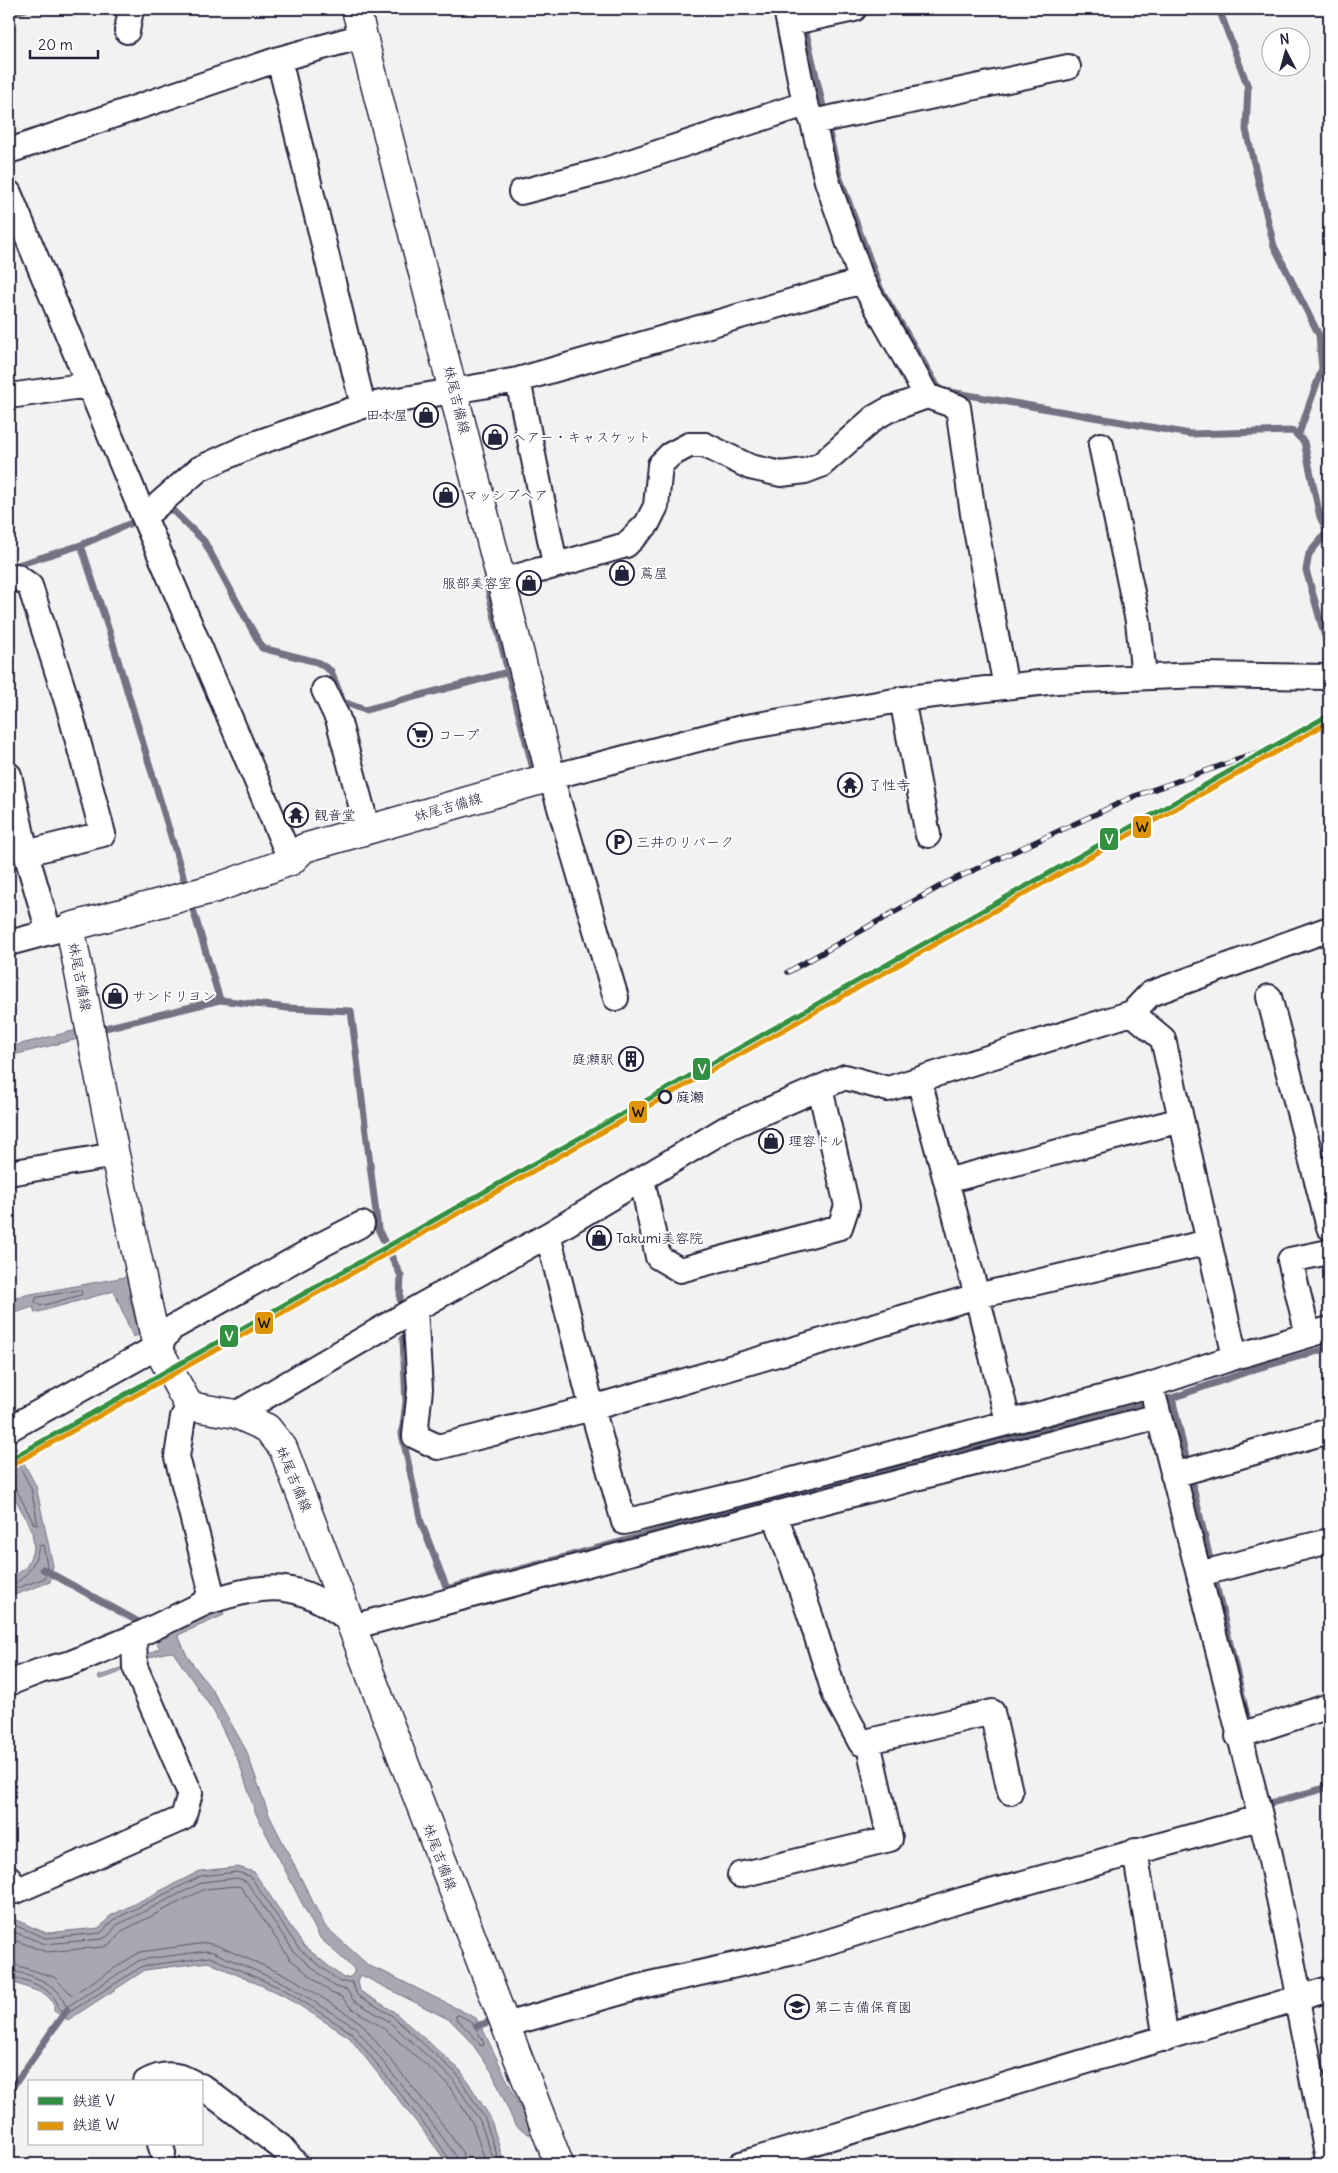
<svg xmlns="http://www.w3.org/2000/svg" width="1338" height="2173" viewBox="0 0 1338 2173" font-family="Delius,'Klee One',sans-serif">
  <style>
    .water { fill: #a8a8b2; stroke: #727282 }
    .lines { fill: none; stroke-linecap: round; stroke-linejoin: round }
    .shore { stroke: #58586b; stroke-width: 1 }
    .stream { stroke: #727282; stroke-width: 7 }
    .street-casing { stroke: #22223b; stroke-width: 28 }
    .secondary-casing { stroke: #22223b; stroke-width: 31 }
    .street { stroke: #fff; stroke-width: 24 }
    .secondary { stroke: #fff; stroke-width: 28 }
    .rail-casing { stroke: #22223b; stroke-width: 5.5 }
    .rail { stroke: #fff; stroke-width: 4; stroke-dasharray: 11; stroke-linecap: butt }
    .rail-1-casing { stroke: #fff; stroke-width: 9 }
    .rail-2-casing { stroke: #fff; stroke-width: 9 }
    .rail-1 { stroke: #319041; stroke-width: 5 }
    .rail-2 { stroke: #e09506; stroke-width: 5 }
    .stop-dot { fill: #fff; stroke: #22223b; stroke-width: 2.5 }
    .labels { text-anchor: middle; stroke-width: 4; stroke-linejoin: round; paint-order: stroke }
    .street-label { font-size: 14px; fill: #22223b; stroke: #fff }
    .poi-label { font-size: 14px; fill: #22223b; stroke: #fff; text-anchor: start }
    .stop-label { font-size: 14px; font-weight: bold; fill: #22223b; stroke: #fff; text-anchor: start }
    .line-badge { stroke: #fff; stroke-width: 2 }
    .badge-label { font-size: 14px; text-anchor: middle; font-weight: bold; fill: #fff }
    .pale-badge-label { font-size: 14px; text-anchor: middle; font-weight: bold; fill: #111 }
  </style>
  <rect width="100%" height="100%" fill="#f2f2f3"/>
  <filter id="ink" filterUnits="userSpaceOnUse"><feTurbulence type="fractalNoise" baseFrequency=".02" numOctaves="2"/><feDisplacementMap in="SourceGraphic" scale="10" xChannelSelector="R" yChannelSelector="G"/><feConvolveMatrix kernelMatrix="1 2 1 2 8 2 1 2 1" color-interpolation-filters="sRGB"/></filter>
  <g filter="url(#ink)">
    <path class="water" d="M 81,1029 L 82,1038 L 9,1056 L 9,1047 Z
      M 131,1276 L 131,1289 L 129,1295 L 139,1335 L 133,1337 L 114,1291 L 35,1313 L 33,1307 L 9,1315 L 9,1298 Z
      M 9,1435 L 36,1486 L 53,1566 L 50,1582 L 9,1597 L 9,1581 L 27,1566 L 34,1548 L 32,1531 L 9,1486 Z
      M 221,1602 L 224,1615 L 178,1635 L 187,1656 L 214,1693 L 246,1750 L 269,1815 L 325,1926 L 369,1966 L 384,1972 L 476,2018 L 484,2032 L 528,2124 L 530,2135 L 515,2125 L 492,2072 L 468,2038 L 450,2020 L 361,1975 L 358,1981 L 360,1991 L 393,2011 L 461,2071 L 490,2117 L 502,2156 L 510,2164 L 448,2164 L 425,2133 L 349,2037 L 283,1995 L 208,1962 L 145,1970 L 68,2020 L 54,2011 L 54,2003 L 45,1994 L 9,1981 L 9,1917 L 46,1933 L 100,1928 L 110,1916 L 200,1871 L 238,1867 L 254,1872 L 303,1945 L 343,1978 L 350,1977 L 354,1973 L 354,1969 L 320,1938 L 255,1812 L 240,1765 L 214,1712 L 173,1652 C 147,1653 126,1674 99,1679 L 98,1676 L 112,1672 L 160,1648 L 154,1639 Z"/>
    <g class="lines">
      <path class="shore" d="M 80,1290 L 82,1292 L 81,1295 L 41,1306 L 35,1302 L 36,1298 Z
        M 9,1446 L 31,1488 L 38,1525 L 34,1524 L 15,1487 L 9,1484
        M 9,1585 C 25,1583 37,1560 39,1546 L 43,1545 L 47,1565 L 45,1578 L 9,1591
        M 9,1923 L 46,1938 L 101,1933 L 113,1920 L 201,1876 L 237,1872 L 250,1876 L 299,1949 L 340,1982 L 352,1982 L 357,1995 L 391,2015 L 457,2074 L 485,2119 L 498,2158 L 503,2164
        M 9,1930 L 45,1944 L 102,1939 L 108,1936 L 117,1925 L 203,1882 L 237,1878 L 246,1881 L 295,1953 L 335,1987 L 347,1990 L 353,2000 L 387,2020 L 452,2078 L 480,2121 L 495,2164
        M 9,1938 L 46,1952 L 103,1947 L 112,1943 L 122,1931 L 205,1889 L 236,1886 L 241,1887 L 290,1959 L 331,1993 L 342,1997 L 350,2007 L 382,2027 L 447,2083 L 473,2124 L 486,2164
        M 9,1963 L 54,1977 L 72,1995 L 140,1952 L 206,1943 L 216,1945 L 292,1978 L 361,2023 L 440,2121 L 462,2152 L 465,2164
        M 9,1971 C 27,1972 62,1985 65,2005 L 68,2006 L 140,1960 L 206,1951 L 213,1952 L 288,1985 L 356,2028 L 434,2126 L 456,2156 L 458,2164
        M 9,1977 C 27,1979 56,1989 59,2009 L 68,2013 L 143,1966 L 210,1957 L 285,1990 L 352,2033 L 429,2130 L 450,2160 L 451,2164
        M 459,2015 L 472,2022 L 484,2043 L 483,2046 L 480,2045 L 472,2034 L 456,2019 L 456,2016 Z"/>
      <path class="stream" d="M 1219,9 L 1248,87 L 1246,130 L 1274,246 L 1319,335 L 1322,369 L 1298,436
        M 9,14 L 26,9
        M 804,24 L 839,176 L 880,288 L 939,389
        M 945,391 L 1190,434 L 1293,431 L 1304,442 L 1320,517 L 1329,535
        M 165,503 L 204,541 L 262,648 L 317,662 L 331,671 L 343,702 L 365,710 L 508,672 L 486,581
        M 1326,533 L 1309,554 L 1306,570 L 1329,651
        M 81,545 L 138,520
        M 11,567 L 81,545 L 111,637 L 186,886
        M 508,672 L 532,765
        M 192,906 L 220,1000 L 288,1008 L 351,1011 L 378,1229 L 401,1276 L 400,1299
        M 101,1029 L 220,1000
        M 403,1338 L 406,1402 L 402,1434 L 421,1522 L 447,1589 L 811,1490 L 1172,1398 L 1247,1716
        M 1172,1398 L 1255,1369 L 1329,1348
        M 43,1569 L 146,1626
        M 1267,1804 L 1329,1787
        M 477,2026 L 497,2019
        M 9,2091 C 30,2065 47,2036 67,2010"/>
      <defs>
        <path id="street" d="M 786,9 L 805,104 L 813,122 L 827,181 L 862,281 L 927,396
          M 789,23 L 854,9
          M 127,31 L 131,9
          M 279,59 L 363,406
          M 813,122 L 1068,67
          M 9,151 L 279,59 L 363,36
          M 521,192 L 606,170 L 805,104
          M 9,193 L 144,517 L 291,861
          M 518,380 L 555,564
          M 9,396 L 89,385
          M 1101,445 L 1138,621 L 1144,677
          M 144,517 L 199,469 L 254,444 L 363,406 L 518,380 L 862,281
          M 9,578 L 16,576 L 30,586 L 69,708 L 103,834 L 26,853
          M 502,581 L 626,545 L 647,524 L 656,506 L 660,465 L 670,455 L 689,445 L 705,445 L 750,467 L 781,474 L 805,471 L 821,465 L 874,418 L 888,410 L 927,396 L 958,407 L 973,514 L 1006,687
          M 324,690 L 338,719 L 368,831
          M 902,699 L 928,835
          M 9,775 L 26,853 L 49,932
          M 9,943 L 65,928
          M 1269,997 L 1329,1227
          M 616,998 L 551,777 L 741,728 L 917,697 L 1056,681 L 1200,675 L 1329,677
          M 1132,1013 L 1150,994 L 1329,929
          M 919,1080 L 977,1296 L 1008,1421
          M 9,1173 L 115,1155
          M 642,1179 L 658,1257 L 680,1270 L 840,1227 L 847,1206 L 820,1088
          M 946,1181 L 1181,1120
          M 415,1309 L 420,1389 L 415,1436 L 438,1447 L 592,1408 L 977,1296 L 1209,1242
          M 1308,1335 L 1290,1260 L 1329,1252
          M 1235,1357 L 1329,1329
          M 1155,1401 L 1270,1855 L 1297,1985 L 1299,2011 L 1329,2164
          M 236,1414 L 415,1309 L 548,1235 L 727,1128 L 845,1077 L 888,1089 L 1132,1013 L 1163,1039 L 1235,1357 L 1150,1385 L 762,1488 L 624,1522 L 592,1408 L 548,1235
          M 9,1429 L 157,1347 L 172,1328 L 321,1245 L 362,1224
          M 1173,1475 L 1329,1431
          M 775,1514 L 811,1618 L 835,1695 L 861,1743 L 992,1712 L 1010,1792
          M 1199,1574 L 1329,1541
          M 207,1602 C 269,1583 295,1579 349,1620
          M 352,1627 L 775,1514 L 1159,1416
          M 9,1683 L 40,1671 L 71,1663 L 134,1637
          M 1238,1736 L 1329,1706
          M 1135,1851 L 1166,2039
          M 740,1875 L 890,1839 L 868,1742
          M 9,1878 L 16,1891 L 183,1818 L 190,1793 L 135,1667 L 134,1637 L 207,1602 L 210,1586 L 177,1457 L 183,1417 L 189,1406
          M 505,2025 L 650,1984 L 799,1951 L 962,1900 L 1259,1818
          M 146,2082 C 162,2073 175,2073 192,2082
          M 201,2086 L 281,2147 L 296,2164
          M 160,2144 L 163,2153
          M 741,2164 L 1329,1989"/>
        <path id="secondary" d="M 356,9 L 551,777 L 304,848 L 291,861 L 216,888 L 70,927 L 115,1155 L 157,1347 L 189,1406 L 236,1414 L 267,1428 L 283,1448 L 559,2164"/>
      </defs>
      <use href="#street" class="street-casing"/>
      <use href="#secondary" class="secondary-casing"/>
      <use href="#street" class="street"/>
      <use href="#secondary" class="secondary"/>
      <defs>
        <path id="rail" d="M 788,972 L 946,883 L 1135,796 L 1271,748"/>
      </defs>
      <use href="#rail" class="rail-casing"/>
      <use href="#rail" class="rail"/>
      <defs>
        <path id="rail-1" d="M 9,1460 L 1329,715"/>
        <path id="rail-2" d="M 12,1465 L 1329,722"/>
      </defs>
      <use href="#rail-1" class="rail-1-casing"/>
      <use href="#rail-2" class="rail-2-casing"/>
      <use href="#rail-1" class="rail-1"/>
      <use href="#rail-2" class="rail-2"/>
    </g>
  </g>
  <defs>
    <symbol id="shop-ring" viewBox="-11 -11 22 22"><circle r="9.5" fill="#fff" stroke="#22223b" stroke-width="1.5"/><path d="M-5-2.5h2.3a2.7 3.5 0 0 1 5.4 0H5L5.5 6h-11ZM-1.5-2.5h3a1.5 2.3 0 0 0-3 0Z" fill="#22223b"/></symbol>
    <symbol id="supermarket-ring" viewBox="-11 -11 22 22"><circle r="9.5" fill="#fff" stroke="#22223b" stroke-width="1.5"/><path d="M-6-5.5h2.5l.6 2H6L4.5 2H-2.5L-4.4-4H-6ZM-1.5 3.2a1.3 1.3 0 1 0 .1 0ZM3 3.2a1.3 1.3 0 1 0 .1 0Z" fill="#22223b"/></symbol>
    <symbol id="temple-ring" viewBox="-11 -11 22 22"><circle r="9.5" fill="#fff" stroke="#22223b" stroke-width="1.5"/><path d="M0-6L5-2H3V0L6.5 2.5H4V6H1.5V3h-3V6H-4V2.5H-6.5L-3 0V-2H-5Z" fill="#22223b"/></symbol>
    <symbol id="parking-ring" viewBox="-11 -11 22 22"><circle r="9.5" fill="#fff" stroke="#22223b" stroke-width="1.5"/><path d="M-3.5-5.5H1a3.5 3.5 0 0 1 0 7H-1V5.5H-3.5ZM-1-3.4V-.6H.8a1.4 1.4 0 0 0 0-2.8Z" fill="#22223b"/></symbol>
    <symbol id="building-ring" viewBox="-11 -11 22 22"><circle r="9.5" fill="#fff" stroke="#22223b" stroke-width="1.5"/><path d="M-4-6H4V6H1V3H-1V6H-4ZM-2.5-4.3h1.7v1.8h-1.7ZM.8-4.3h1.7v1.8H.8ZM-2.5-1h1.7V.8h-1.7ZM.8-1h1.7V.8H.8Z" fill="#22223b"/></symbol>
    <symbol id="school-ring" viewBox="-11 -11 22 22"><circle r="9.5" fill="#fff" stroke="#22223b" stroke-width="1.5"/><path d="M0-5L7-2L0 1L-7-2ZM-4 1L0 2.5L4 1V4Q0 6-4 4Z" fill="#22223b"/></symbol>
  </defs>
  <g fill-rule="evenodd">
    <use href="#shop-ring" x="412" y="401" width="28" height="28"/>
    <use href="#shop-ring" x="481" y="423" width="28" height="28"/>
    <use href="#shop-ring" x="432" y="481" width="28" height="28"/>
    <use href="#shop-ring" x="608" y="559" width="28" height="28"/>
    <use href="#shop-ring" x="515" y="569" width="28" height="28"/>
    <use href="#supermarket-ring" x="406" y="721" width="28" height="28"/>
    <use href="#temple-ring" x="836" y="771" width="28" height="28"/>
    <use href="#temple-ring" x="282" y="801" width="28" height="28"/>
    <use href="#parking-ring" x="605" y="828" width="28" height="28"/>
    <use href="#shop-ring" x="101" y="982" width="28" height="28"/>
    <use href="#building-ring" x="617" y="1045" width="28" height="28"/>
    <use href="#shop-ring" x="757" y="1127" width="28" height="28"/>
    <use href="#shop-ring" x="585" y="1224" width="28" height="28"/>
    <use href="#school-ring" x="783" y="1993" width="28" height="28"/>
  </g>
  <circle class="stop-dot" cx="665" cy="1097" r="6"/>
  <g class="labels">
    <g class="street-label">
      <text transform="translate(457 400) rotate(76)" y="5">妹尾吉備線</text>
      <text transform="translate(448 807) rotate(-16)" y="5">妹尾吉備線</text>
      <text transform="translate(80 977) rotate(79)" y="5">妹尾吉備線</text>
      <text transform="translate(294 1479) rotate(67)" y="5">妹尾吉備線</text>
      <text transform="translate(440 1857) rotate(69)" y="5">妹尾吉備線</text>
    </g>
    <g class="poi-label">
      <text x="408" y="420" text-anchor="end">田本屋</text>
      <text x="512" y="442">ヘアー・キャスケット</text>
      <text x="464" y="500">マッシブヘア</text>
      <text x="640" y="578">蔦屋</text>
      <text x="512" y="588" text-anchor="end">服部美容室</text>
      <text x="438" y="740">コープ</text>
      <text x="868" y="790">了性寺</text>
      <text x="314" y="820">観音堂</text>
      <text x="636" y="847">三井のリパーク</text>
      <text x="132" y="1001">サンドリヨン</text>
      <text x="614" y="1064" text-anchor="end">庭瀬駅</text>
      <text x="788" y="1146">理容ドル</text>
      <text x="616" y="1243">Takumi美容院</text>
      <text x="814" y="2012">第二吉備保育園</text>
    </g>
    <g class="stop-label">
      <text x="676" y="1102">庭瀬</text>
    </g>
  </g>
  <g class="line-badge">
    <rect x="1132" y="815" width="20" height="24" rx="5" fill="#e09506"/>
    <rect x="1099" y="827" width="20" height="24" rx="5" fill="#319041"/>
    <rect x="692" y="1057" width="19" height="24" rx="5" fill="#319041"/>
    <rect x="628" y="1100" width="20" height="24" rx="5" fill="#e09506"/>
    <rect x="254" y="1311" width="20" height="24" rx="5" fill="#e09506"/>
    <rect x="219" y="1324" width="20" height="24" rx="5" fill="#319041"/>
  </g>
  <g class="badge-label">
    <text x="1109" y="844">V</text>
    <text x="702" y="1074">V</text>
    <text x="229" y="1341">V</text>
  </g>
  <g class="pale-badge-label">
    <text x="1142" y="832">W</text>
    <text x="638" y="1117">W</text>
    <text x="264" y="1328">W</text>
  </g>
  <rect width="1338" height="2173" fill="none" stroke="#fff" stroke-width="30"/>
  <rect x="15" y="15" width="1308" height="2143" fill="none" stroke="#22223b" stroke-width="2" filter="url(#ink)"/>
  <rect x="28" y="2080" width="175" height="65" fill="#ffffff" stroke="#a7a7b1"/>
  <rect x="38" y="2097" width="25" height="8" fill="#319041" stroke="#a7a7b1"/>
  <text x="72" y="2106" font-size="15" fill="#22223b">鉄道 V</text>
  <rect x="38" y="2122" width="25" height="8" fill="#e09506" stroke="#a7a7b1"/>
  <text x="72" y="2130" font-size="15" fill="#22223b">鉄道 W</text>
  <g transform="translate(1286 52) rotate(354)"><circle r="24" fill="#ffffff" stroke="#a7a7b1"/>
  <path d="M0-4L9 19L0 12L-9 19Z" fill="#22223b"/>
  <text y="-8" font-size="14" font-weight="bold" text-anchor="middle" fill="#22223b">N</text>
  </g>
  <path d="M30 50v8h68v-8" fill="none" stroke="#22223b" stroke-width="2.5"/>
  <text x="38" y="50" font-size="15" fill="#22223b" stroke="#ffffff" stroke-width="4" paint-order="stroke">20 m</text>
</svg>
